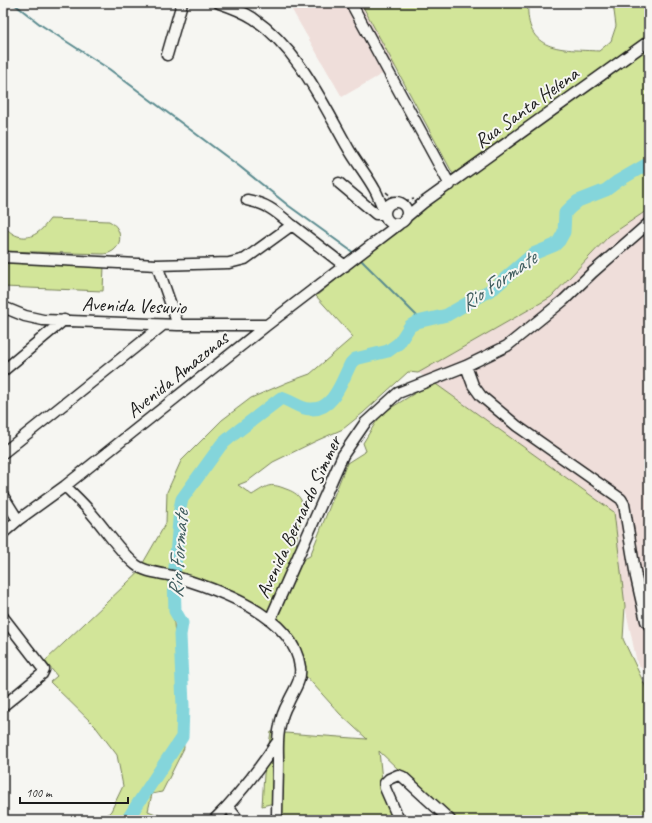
<svg xmlns="http://www.w3.org/2000/svg" width="652" height="823" viewBox="0 0 652 823" font-family="Caveat,sans-serif">
  <style>
    .built { fill: #efdeda }
    .green { fill: #d2e599; stroke: #77805a }
    .lines { fill: none; stroke-linecap: round; stroke-linejoin: round }
    .stream { stroke: #5a8b8f; stroke-width: 2 }
    .river { stroke: #84d5db; stroke-width: 13 }
    .minor-casing { stroke: #1c1c1c; stroke-width: 13 }
    .path { stroke: #1c1c1c; stroke-width: 1.5; stroke-dasharray: 4 3; stroke-linecap: butt }
    .minor { stroke: #f6f6f2; stroke-width: 10 }
    .labels { text-anchor: middle; stroke-width: 4; stroke-linejoin: round; paint-order: stroke }
    .street-label { font-size: 20px; fill: #1c1c1c; stroke: #f6f6f2 }
    .water-label { font-size: 21px; font-style: italic; fill: #405d5f; stroke: #f6f6f2 }
  </style>
  <rect width="100%" height="100%" fill="#f6f6f2"/>
  <filter id="ink" filterUnits="userSpaceOnUse"><feTurbulence type="fractalNoise" baseFrequency=".025" numOctaves="2"/><feDisplacementMap in="SourceGraphic" scale="8" xChannelSelector="R" yChannelSelector="G"/><feConvolveMatrix kernelMatrix="1 2 1 2 8 2 1 2 1" color-interpolation-filters="sRGB"/></filter>
  <g filter="url(#ink)">
    <path class="built" d="M 288,3 L 360,3 L 396,66 L 342,97 Z
      M 649,209 L 649,677 L 637,663 L 625,606 L 614,512 L 433,382 L 418,373 L 551,297 L 609,236 Z"/>
    <path class="green" d="M 361,3 L 528,3 C 525,53 561,49 599,51 L 611,41 L 616,26 L 613,3 L 649,3 L 649,35 L 453,174 Z
      M 649,48 L 649,209 L 609,236 L 551,297 L 418,373 L 408,372 L 363,413 L 343,429 L 316,441 L 273,462 L 248,481 L 238,485 L 252,495 C 267,486 269,482 286,489 C 292,491 298,494 301,500 C 309,515 285,544 304,559 L 310,556 L 347,463 L 366,451 L 363,443 L 381,414 L 433,382 L 614,512 L 625,606 L 623,639 L 649,694 L 649,820 L 456,820 L 439,808 L 379,751 L 383,790 L 396,820 L 275,820 L 274,803 L 262,806 L 264,774 L 271,732 L 367,739 L 340,714 L 305,675 L 297,648 L 282,624 L 258,605 L 186,575 L 184,577 L 170,573 L 184,748 L 162,792 L 152,794 L 148,811 L 171,820 L 102,820 L 111,811 L 123,786 L 117,755 L 95,726 L 50,682 L 57,676 L 45,661 L 146,565 L 143,563 L 166,523 L 167,492 L 181,461 L 222,420 L 251,398 L 288,382 L 310,374 L 353,337 L 316,296 L 434,201 Z
      M 50,219 L 109,221 C 125,229 123,252 104,254 L 3,251 L 3,224 C 10,235 24,242 37,233 C 42,230 46,224 50,219 Z
      M 3,263 L 104,266 L 103,291 L 3,287 Z"/>
    <g class="lines">
      <path class="stream" d="M 13,3 L 41,25 L 109,69 L 239,166 L 289,206 L 354,253
        M 360,259 L 417,316 L 418,321"/>
      <path class="river" d="M 127,820 L 182,737 L 183,706 L 180,635 L 182,623 L 175,611 L 174,579 L 180,508 L 182,499 L 221,445 L 234,434 L 281,398 C 290,400 300,409 310,409 C 334,411 342,380 351,363 L 355,359 L 388,351 L 399,343 L 410,326 L 417,322 L 447,315 L 494,288 L 533,254 L 555,245 L 559,241 L 564,232 L 565,213 L 571,207 L 578,201 L 606,190 L 618,181 L 649,163"/>
      <defs>
        <path id="minor" d="M 219,3 C 231,7 242,11 253,18 C 298,49 321,100 347,146 C 355,161 367,175 375,190 C 379,197 381,205 385,212
          M 351,3 L 450,185
          M 167,55 L 182,3
          M 339,183 L 376,214 L 385,214
          M 247,200 C 268,204 275,211 292,225
          M385 213a11 11 0 1 1 22 0a11 11 0 1 1-22 0Z
          M 405,218 L 423,203 L 649,41
          M 3,257 L 157,265
          M 3,307 L 25,316 L 43,320 L 178,325 L 267,325
          M 178,325 L 157,265 L 229,263 L 245,259 L 292,225 L 345,266
          M 466,366 L 473,385 L 481,396 L 517,426 L 621,499 L 624,504 L 636,577 L 646,621 L 649,625
          M 3,371 L 64,320
          M 3,453 L 163,325
          M 65,486 C 74,495 84,504 92,514 C 106,530 119,551 136,565 C 146,573 163,573 176,577 C 217,589 294,616 300,667 C 302,681 293,691 288,703 C 284,710 281,719 280,726 C 277,737 278,749 278,759 C 278,780 277,800 277,820
          M 3,496 L 18,520
          M 3,533 L 18,520 L 65,486 L 267,325 L 399,224
          M 3,617 L 44,670 L 42,674 L 3,706
          M 270,620 L 343,455 L 365,423 L 398,393 L 466,366 L 507,346 L 564,300 L 593,272 L 649,223
          M 228,807 L 236,817 L 236,820
          M 214,820 C 238,797 259,769 278,741
          M 399,820 L 385,788 L 385,783 L 389,779 L 398,775 L 403,777 L 450,820"/>
      </defs>
      <use href="#minor" class="minor-casing"/>
      <path class="path" d="M 386,192 C 393,199 404,202 414,199"/>
      <use href="#minor" class="minor"/>
    </g>
  </g>
  <g class="labels">
    <g class="street-label">
      <text transform="translate(526 107) rotate(-36)" y="7">Rua Santa Helena</text>
      <text transform="translate(134 305) rotate(2)" y="7">Avenida Vesuvio</text>
      <text transform="translate(177 374) rotate(-39)" y="7">Avenida Amazonas</text>
      <text transform="translate(298 517) rotate(-65)" y="7">Avenida Bernardo Simmer</text>
    </g>
    <g class="water-label">
      <text transform="translate(498 281) rotate(-35)" y="7">Rio Formate</text>
      <text transform="translate(178 554) rotate(-86)" y="7">Rio Formate</text>
    </g>
  </g>
  <rect width="652" height="823" fill="none" stroke="#f6f6f2" stroke-width="16"/>
  <rect x="8" y="8" width="636" height="807" fill="none" stroke="#1c1c1c" stroke-width="1.5" filter="url(#ink)"/>
  <path d="M20 797v6h108v-6" fill="none" stroke="#1c1c1c" stroke-width="2"/>
  <text x="26" y="797" font-size="12" fill="#1c1c1c" stroke="#f6f6f2" stroke-width="3" paint-order="stroke">100 m</text>
</svg>
